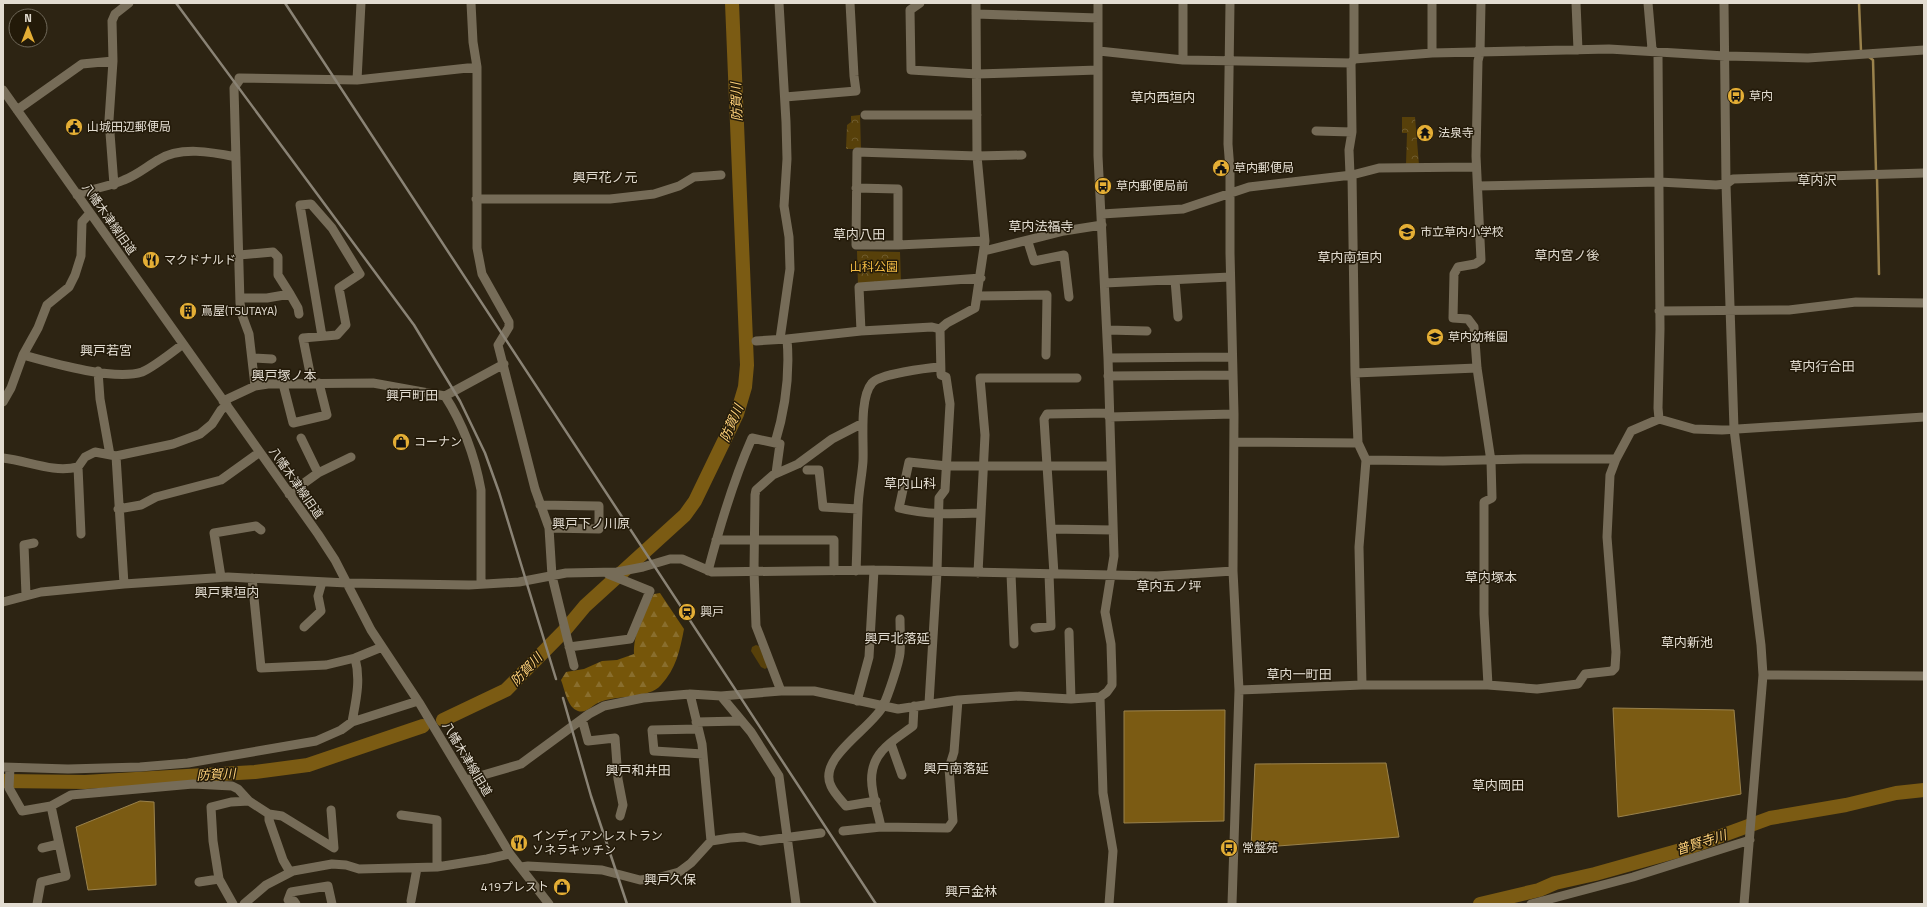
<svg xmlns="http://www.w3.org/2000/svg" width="1927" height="907" viewBox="0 0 1927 907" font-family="'Titillium Web','Noto Sans JP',sans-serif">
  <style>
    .grass { fill: #57400a }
    .forest { fill: url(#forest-firs) }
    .park { fill: url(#park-crowns) }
    .water { fill: #7b5b13; stroke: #9a824c }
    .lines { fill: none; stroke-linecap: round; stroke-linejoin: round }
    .stream { stroke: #9a824c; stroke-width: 2.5 }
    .river { stroke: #7b5b13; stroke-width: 14 }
    .minor { stroke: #766c58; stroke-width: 9 }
    .rail { stroke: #8a8375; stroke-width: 2.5 }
    .labels { text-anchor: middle; stroke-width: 3; stroke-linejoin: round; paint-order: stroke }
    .poi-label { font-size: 12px; fill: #e2dcd1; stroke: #231a09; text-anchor: start }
    .street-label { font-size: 12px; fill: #e2dcd1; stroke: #231a09 }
    .park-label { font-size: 12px; fill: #f5bd44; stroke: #231a09 }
    .neighbourhood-label { font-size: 13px; fill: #e2dcd1; stroke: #231a09 }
    .water-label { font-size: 13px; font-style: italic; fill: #fed17a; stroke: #231a09 }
  </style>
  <defs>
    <pattern id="forest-firs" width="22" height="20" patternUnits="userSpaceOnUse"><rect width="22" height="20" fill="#76560a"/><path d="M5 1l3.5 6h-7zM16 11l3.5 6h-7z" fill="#896e2d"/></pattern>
    <pattern id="park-crowns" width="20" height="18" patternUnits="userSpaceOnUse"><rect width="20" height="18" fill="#57400a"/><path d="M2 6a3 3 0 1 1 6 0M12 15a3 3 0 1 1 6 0" fill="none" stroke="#6f5b2d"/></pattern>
  </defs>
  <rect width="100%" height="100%" fill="#2d2413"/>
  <path class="grass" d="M 756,645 L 759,646 L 768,667 L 765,669 L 761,667 L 751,651 L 752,647 Z"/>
  <path class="forest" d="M 660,593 L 684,629 C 680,650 676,669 661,685 C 649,699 617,695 600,702 C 593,704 587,714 578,711 C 567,707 565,690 561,680 L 566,672 L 584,669 L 602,661 L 617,660 L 634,654 C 633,635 644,611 654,594 Z"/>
  <path class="park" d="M 860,115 L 861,149 L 846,149 L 847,125 L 851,122 L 851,116 Z
    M 1402,117 L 1415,117 L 1419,165 L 1406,165 L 1407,133 L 1402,133 Z
    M 857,251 L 900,252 L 901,282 L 858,285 Z"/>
  <path class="water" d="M 1613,708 L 1734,710 L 1741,794 L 1618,817 Z
    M 1225,710 L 1224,821 L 1124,823 L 1124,711 Z
    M 1386,763 L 1399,837 L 1251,848 L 1255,764 Z
    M 140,801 L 154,802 L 156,885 L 88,890 L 76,827 Z"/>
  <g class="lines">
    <path class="stream" d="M 1859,3 L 1861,51
      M 1869,57 L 1873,60 L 1876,172
      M 1877,177 L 1879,274"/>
    <path class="river" d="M 443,720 L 506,690 L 565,630 L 585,606 L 685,515 L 695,501 L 737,414 L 745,387 L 747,365 L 732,3
      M 3,781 L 85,782 L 255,772 L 308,765 L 423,726
      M 1480,904 L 1539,890 L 1555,883 L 1595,874 L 1688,848 L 1770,818 L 1846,805 L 1896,793 L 1924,790"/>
    <path class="minor" d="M 471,3 L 473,42 L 477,67 L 477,248 L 482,274 L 509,322 L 509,327 L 498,345 L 535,489 L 549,528 L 552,576 L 574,666
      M 779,3 L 786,122 L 787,159 L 784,206 L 789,237 L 790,269 L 780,339
      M 920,3 L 910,10 L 911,70 L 977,74 L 1098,70
      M 1183,3 L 1183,60
      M 1230,3 L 1228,144 L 1230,170 L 1230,253 L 1234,414 L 1233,571 L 1239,690 L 1232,904
      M 1481,3 L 1480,53 L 1478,61 L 1476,156 L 1481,260 L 1475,264 L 1458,267 L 1454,274 L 1453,318 L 1468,319 L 1474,327 L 1477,368 L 1491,461 L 1492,498 L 1484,502 L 1484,614 L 1488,685
      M 1576,3 L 1578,50
      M 1648,3 L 1652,49 L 1658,55 L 1660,329 L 1658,408 L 1659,419
      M 1724,3 L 1726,184 L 1734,429 L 1761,645 L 1763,675 L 1744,904
      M 976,14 L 1098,18
      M 1099,51 L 1183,60 L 1351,63
      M 1432,53 L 1432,3
      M 1354,59 L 1432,53 L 1609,49 L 1725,56 L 1808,58 L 1924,50
      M 357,80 L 361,3
      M 3,90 L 318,534 L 335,560 L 371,630 L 420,704 L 510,854 L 549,904
      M 785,97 L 856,91 L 854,76 L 850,3
      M 17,110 L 82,64 L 113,61
      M 865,115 L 977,115
      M 1316,131 L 1352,132
      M 1350,175 L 1349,150 L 1352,132 L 1351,63 L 1354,59 L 1354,3
      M 1352,175 L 1355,373 L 1358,443 L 1366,460 L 1359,547 L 1362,685
      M 114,185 L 109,120 L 113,61 L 112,21 L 115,14 L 129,3
      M 1478,186 L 1659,182 L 1716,185 L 1726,184 L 1733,179 L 1924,173
      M 856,188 L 898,189 L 898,245
      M 77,195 C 92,188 109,187 124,180 C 137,175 146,167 158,160 C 180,146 212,152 236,157
      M 476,199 L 610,199 L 654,194 L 679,186 L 694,177 L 721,175
      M 1102,214 L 1183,209 L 1249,187 L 1352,175 L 1379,168 L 1476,167
      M 985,241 L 898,245 L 856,245 L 857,152 L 977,156 L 1022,155
      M 1028,242 L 1034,261 L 1064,255 L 1069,297
      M 984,251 L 1064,231 L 1102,225
      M 239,255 L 273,252 L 278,257 L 278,275 L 290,294
      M 1175,280 L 1178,317
      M 1105,283 L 1230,277
      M 978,296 L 1047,295 L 1046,355
      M 240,298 L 267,298 L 290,294 L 298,308 L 299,314
      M 1659,311 L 1789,310 L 1856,302 L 1924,303
      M 1107,330 L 1147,331
      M 861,331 L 859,287 L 981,278
      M 787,339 L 861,331 L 932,327 L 940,329
      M 756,341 L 787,339 C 790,374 785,410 775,443
      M 23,355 C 52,363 114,381 142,372 C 152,368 174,351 183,344
      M 252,358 L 272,359
      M 1108,358 L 1232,357
      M 98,371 L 100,399 L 110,455
      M 1355,373 L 1477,368
      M 1108,376 L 1232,375
      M 312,383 L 303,338 L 337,335 L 346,325 L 339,288 L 360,274 L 332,228 L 311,204 L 300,205 L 322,336
      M 283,384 L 293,423 L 327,415 L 319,383
      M 255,386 L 249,334 L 242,315 L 240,303 L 234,88 L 239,81 L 239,78 L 357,80 L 477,67
      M 445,396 L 504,364
      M 223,401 L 255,386 L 268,384 L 373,383 L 445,396 C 463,424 475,457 481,490 L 481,584
      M 3,402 L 11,388 L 23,355 L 38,328 L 47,305 L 69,287 L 75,275 L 81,256 L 82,222 L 90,213
      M 1109,417 L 1234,414
      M 301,438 L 318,473
      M 1235,442 L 1358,443
      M 116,456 L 124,584
      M 3,458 C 29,461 52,473 78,467 L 85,457 L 95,452 L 116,456 L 173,444 L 200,434 L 212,424 L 221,410 L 227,405
      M 1366,460 L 1443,461 L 1523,459 L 1616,459
      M 78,467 L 81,534
      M 807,470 L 819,470 L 823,507 L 858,509
      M 289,494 L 318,473 L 351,457
      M 540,505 L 599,506 L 599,529 L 549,528
      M 118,509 L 141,505 L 156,497 L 221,480 L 260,452
      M 981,513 C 953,514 926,515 899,508 L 909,462 L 947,466 L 1111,466
      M 1051,529 L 1113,530
      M 716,540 L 834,540 L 834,571
      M 708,571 C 720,525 733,481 752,438 L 780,444 L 776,473
      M 856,571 C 857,551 857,530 858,510 C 858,493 862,477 863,461 C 864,441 859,398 872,383 C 879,374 927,368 940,367
      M 978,573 L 985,435 L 980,378 L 1077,378
      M 1011,574 L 1014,644
      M 1054,574 L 1044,419 L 1047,414 L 1109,413
      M 221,577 L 214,533 L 256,526 L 261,530
      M 252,578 L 261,668 L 326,665 L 355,658 L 382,647
      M 26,595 L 24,545 L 34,543
      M 3,602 L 41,592 L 124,584 L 228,577 L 347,583 L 469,585 L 519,582 L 566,573 L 617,572 L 643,567 L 670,559 L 682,559 L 712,572 L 874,570 L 1157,576 L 1233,571
      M 304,627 L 321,611 L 318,596 L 322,582
      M 1035,628 L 1051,626 L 1049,574
      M 1069,632 L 1071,699
      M 569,647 L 630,639 L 650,591 L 608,574
      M 1763,675 L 1924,676
      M 1239,690 L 1362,685 L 1488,685 L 1537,689 L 1578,684 L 1585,674 L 1612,671 L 1615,668 L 1616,652 L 1607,537 L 1610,475 L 1616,459 L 1631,431 L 1659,419 L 1694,429 L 1722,430 L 1924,417
      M 781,691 L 756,626 L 754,571 L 755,495 L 756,490 L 773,475 L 798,464 L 832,439 L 863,423
      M 690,694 L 702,744 L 711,841
      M 721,696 L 751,732 L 779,776 L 796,904
      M 1100,697 L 1103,793 L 1113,851 L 1109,904
      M 857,701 L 869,657 L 874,570
      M 929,703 L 937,572 L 939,498 L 945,490 L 950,404 L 946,377 L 941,375 L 940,329 L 947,323 L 975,308 L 985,241 L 977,156 L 976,3
      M 582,719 L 588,741 L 615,738 L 618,779 L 623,805 L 620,816
      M 352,722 C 356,700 361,680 355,658
      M 696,722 L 740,721
      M 698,729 L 652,730 L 654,751 L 703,754
      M 891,744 L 902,775
      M 3,767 L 68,769 L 140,767 L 188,763 L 316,741 L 341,730 L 352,722 L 418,701
      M 10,768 L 9,788 L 22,811 L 51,806 L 71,795 L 193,784 L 232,786 L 238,789 L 249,801 L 269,814 L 282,816 L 334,848 L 331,810
      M 466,780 L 521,764 L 589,714 L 604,706 L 643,698 L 690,694 L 721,696 L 781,691 L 814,691 L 898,709 L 958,700 L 1019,696 L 1071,699 L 1100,697 L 1107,692 L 1112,685 L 1112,676 L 1111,644 L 1105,612 L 1114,556 L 1108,358 L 1098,156 L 1098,3
      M 876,801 L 846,806 C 841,800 834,793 831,786 C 817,758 872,728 883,706 C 888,696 899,663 900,653 C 901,642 900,630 900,619
      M 269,814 L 269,820 L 283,860 L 290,872
      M 401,815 L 437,820 L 437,867
      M 881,827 C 876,801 862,774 882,751 C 890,741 903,734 913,726 L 914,706
      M 843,831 L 881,827 L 948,828 L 953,821 L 949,768 L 954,752 L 958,700
      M 42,848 L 59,844
      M 521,867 L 528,866 L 602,870 L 640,880 L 657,878 L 679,872 L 691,863 L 711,841 L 730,838 L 744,837 L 760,841 L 821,833
      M 199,882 L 219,879
      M 411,901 L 417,868
      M 37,904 L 41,882 L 66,876 L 51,806
      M 233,904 L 219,879 L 213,841 L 211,807 L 231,802 L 249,801
      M 244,904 L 266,885 L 293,871 L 332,864 L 346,865 L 359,869 L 437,867 L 487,859 L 510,854
      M 296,904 L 294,901 L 288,900 L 291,892 L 328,886 L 332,904
      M 1531,904 L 1633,877 L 1750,840"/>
    <path class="rail" d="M 176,3 L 414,325 L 460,401 L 485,453 L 499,492 L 556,679
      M 285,3 L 876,904
      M 563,698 L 591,796 L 627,904"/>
  </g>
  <defs>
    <symbol id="bus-disc" viewBox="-11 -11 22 22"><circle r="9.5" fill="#e4ae35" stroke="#231a09"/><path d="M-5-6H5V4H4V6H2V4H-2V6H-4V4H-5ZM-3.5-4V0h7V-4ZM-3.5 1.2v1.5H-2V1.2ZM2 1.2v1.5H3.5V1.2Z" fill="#111"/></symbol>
    <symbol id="civic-disc" viewBox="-11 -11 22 22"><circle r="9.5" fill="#e4ae35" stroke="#231a09"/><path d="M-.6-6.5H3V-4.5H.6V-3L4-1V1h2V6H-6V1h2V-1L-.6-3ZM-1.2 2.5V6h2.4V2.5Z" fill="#111"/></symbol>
    <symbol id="temple-disc" viewBox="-11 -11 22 22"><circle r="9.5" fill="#e4ae35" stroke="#231a09"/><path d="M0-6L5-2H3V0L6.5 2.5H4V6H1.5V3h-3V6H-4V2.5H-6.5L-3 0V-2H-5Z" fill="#111"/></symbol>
    <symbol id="school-disc" viewBox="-11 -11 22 22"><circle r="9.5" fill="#e4ae35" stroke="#231a09"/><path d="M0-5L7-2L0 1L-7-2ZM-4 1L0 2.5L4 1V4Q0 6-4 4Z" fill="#111"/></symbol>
    <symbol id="restaurant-disc" viewBox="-11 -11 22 22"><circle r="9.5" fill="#e4ae35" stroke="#231a09"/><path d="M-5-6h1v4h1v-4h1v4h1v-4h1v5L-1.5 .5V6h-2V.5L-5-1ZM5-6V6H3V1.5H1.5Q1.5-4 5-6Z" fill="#111"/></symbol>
    <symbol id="building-disc" viewBox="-11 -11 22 22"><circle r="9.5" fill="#e4ae35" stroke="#231a09"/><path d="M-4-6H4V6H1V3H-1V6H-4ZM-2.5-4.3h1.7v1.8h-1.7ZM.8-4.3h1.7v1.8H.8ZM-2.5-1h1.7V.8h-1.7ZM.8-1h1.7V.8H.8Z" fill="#111"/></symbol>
    <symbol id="shop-disc" viewBox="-11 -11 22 22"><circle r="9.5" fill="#e4ae35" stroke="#231a09"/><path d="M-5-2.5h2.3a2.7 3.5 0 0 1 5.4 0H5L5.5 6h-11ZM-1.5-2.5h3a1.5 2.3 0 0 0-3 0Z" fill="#111"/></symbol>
    <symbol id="station-disc" viewBox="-11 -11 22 22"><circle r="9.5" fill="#e4ae35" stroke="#231a09"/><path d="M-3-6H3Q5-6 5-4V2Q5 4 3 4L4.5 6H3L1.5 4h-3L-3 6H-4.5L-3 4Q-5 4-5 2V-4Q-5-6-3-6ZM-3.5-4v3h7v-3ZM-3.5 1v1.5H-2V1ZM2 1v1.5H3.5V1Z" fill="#111"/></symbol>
  </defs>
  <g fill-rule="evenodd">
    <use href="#bus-disc" x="1726" y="86" width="20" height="20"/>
    <use href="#civic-disc" x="64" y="117" width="20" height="20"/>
    <use href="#temple-disc" x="1415" y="123" width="20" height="20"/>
    <use href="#civic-disc" x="1211" y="158" width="20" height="20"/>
    <use href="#bus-disc" x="1093" y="176" width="20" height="20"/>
    <use href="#school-disc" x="1397" y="222" width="20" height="20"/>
    <use href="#restaurant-disc" x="141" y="250" width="20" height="20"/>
    <use href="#building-disc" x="178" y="301" width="20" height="20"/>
    <use href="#school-disc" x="1425" y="327" width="20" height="20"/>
    <use href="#shop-disc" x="391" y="432" width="20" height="20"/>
    <use href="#station-disc" x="677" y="602" width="20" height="20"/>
    <use href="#restaurant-disc" x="509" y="833" width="20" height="20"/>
    <use href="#bus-disc" x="1219" y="838" width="20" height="20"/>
    <use href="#shop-disc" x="552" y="877" width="20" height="20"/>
  </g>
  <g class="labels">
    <g class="poi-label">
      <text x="1749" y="100">草内</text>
      <text x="87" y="131">山城田辺郵便局</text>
      <text x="1438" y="137">法泉寺</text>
      <text x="1234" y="172">草内郵便局</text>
      <text x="1116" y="190">草内郵便局前</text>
      <text x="1420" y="236">市立草内小学校</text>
      <text x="164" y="264">マクドナルド</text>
      <text x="201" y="315">蔦屋(TSUTAYA)</text>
      <text x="1448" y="341">草内幼稚園</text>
      <text x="414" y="446">コーナン</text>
      <text x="700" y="616">興戸</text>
      <text x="532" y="840">インディアンレストラン<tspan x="532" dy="14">ソネラキッチン</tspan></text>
      <text x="1242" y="852">常盤苑</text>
      <text x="549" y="891" text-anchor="end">419プレスト</text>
    </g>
    <g class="street-label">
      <text transform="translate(109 219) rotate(55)" y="4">八幡木津線旧道</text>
      <text transform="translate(296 483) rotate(55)" y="4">八幡木津線旧道</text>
      <text transform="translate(467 759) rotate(59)" y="4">八幡木津線旧道</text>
    </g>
    <g class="park-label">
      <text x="874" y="271">山科公園</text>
    </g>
    <g class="neighbourhood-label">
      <text x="1163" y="102">草内西垣内</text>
      <text x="605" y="182">興戸花ノ元</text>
      <text x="1817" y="185">草内沢</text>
      <text x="1041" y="231">草内法福寺</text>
      <text x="859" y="239">草内八田</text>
      <text x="1567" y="260">草内宮ノ後</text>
      <text x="1350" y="262">草内南垣内</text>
      <text x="106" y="355">興戸若宮</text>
      <text x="1822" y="371">草内行合田</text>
      <text x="284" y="380">興戸塚ノ本</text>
      <text x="412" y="400">興戸町田</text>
      <text x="910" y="488">草内山科</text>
      <text x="591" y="528">興戸下ノ川原</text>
      <text x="1491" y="582">草内塚本</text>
      <text x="1169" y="591">草内五ノ坪</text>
      <text x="227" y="597">興戸東垣内</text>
      <text x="897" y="643">興戸北落延</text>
      <text x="1687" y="647">草内新池</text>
      <text x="1299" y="679">草内一町田</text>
      <text x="956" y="773">興戸南落延</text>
      <text x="638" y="775">興戸和井田</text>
      <text x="1498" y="790">草内岡田</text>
      <text x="670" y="884">興戸久保</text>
      <text x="971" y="896">興戸金林</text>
    </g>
    <g class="water-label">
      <text transform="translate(736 102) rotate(-92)" y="5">防賀川</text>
      <text transform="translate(731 423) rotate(-67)" y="5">防賀川</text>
      <text transform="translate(526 669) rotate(-47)" y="5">防賀川</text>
      <text transform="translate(216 774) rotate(-3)" y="5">防賀川</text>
      <text transform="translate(1701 842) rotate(-18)" y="5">普賢寺川</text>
    </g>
  </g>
  <rect width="1927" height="907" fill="none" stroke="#e2dcd1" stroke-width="8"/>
  <g transform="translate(28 28)"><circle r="19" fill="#231a09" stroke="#6f6859"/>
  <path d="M0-3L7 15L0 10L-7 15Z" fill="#e4ae35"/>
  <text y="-6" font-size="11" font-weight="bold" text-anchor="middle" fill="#e2dcd1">N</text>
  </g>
</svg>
